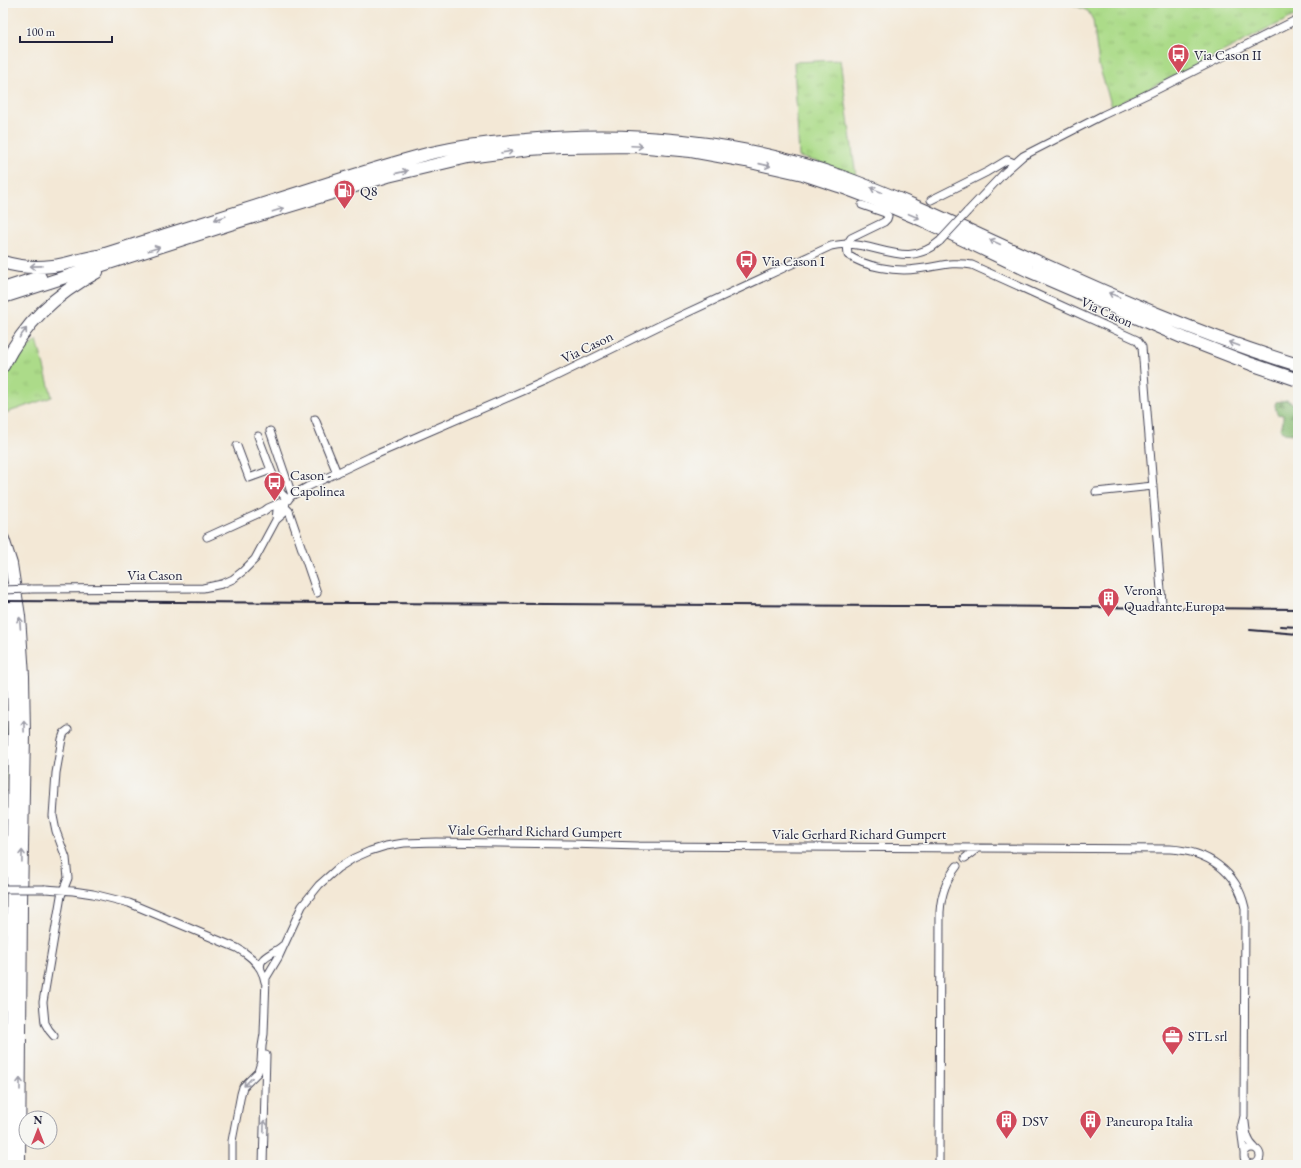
<svg xmlns="http://www.w3.org/2000/svg" width="1301" height="1168" viewBox="0 0 1301 1168" font-family="'EB Garamond',serif">
  <style>
    .grass { fill: url(#grass-tufts); stroke: #677e62 }
    .forest { fill: url(#forest-firs); stroke: #566e58 }
    .lines { fill: none; stroke-linecap: round; stroke-linejoin: round }
    .minor-casing { stroke: #414052; stroke-width: 9 }
    .trunk-casing { stroke: #414052; stroke-width: 14 }
    .minor { stroke: #fff; stroke-width: 7 }
    .trunk { stroke: #fff; stroke-width: 12 }
    .rail { stroke: #22223b; stroke-width: 2 }
    .minor-bridge-casing { stroke: #414052; stroke-width: 9; stroke-linecap: butt }
    .minor-bridge { stroke: #fff; stroke-width: 7 }
    .oneway { stroke: #9c9ca7 }
    .labels { text-anchor: middle; stroke-width: 3; stroke-linejoin: round; paint-order: stroke }
    .poi-label { font-size: 14px; fill: #22223b; stroke: #f6f6f2; text-anchor: start }
    .street-label { font-size: 14px; fill: #22223b; stroke: #f6f6f2 }
  </style>
  <defs>
    <pattern id="grass-tufts" width="24" height="20" patternUnits="userSpaceOnUse"><rect width="24" height="20" fill="#acdb89"/><path d="M3 7l-1-3M5 7V3M7 7l1-3M15 17l-1-3M17 17v-4M19 17l1-3" fill="none" stroke="#94bc77"/></pattern>
    <pattern id="forest-firs" width="22" height="20" patternUnits="userSpaceOnUse"><rect width="22" height="20" fill="#89bb75"/><path d="M5 1l3.5 6h-7zM16 11l3.5 6h-7z" fill="#709861"/></pattern>
  </defs>
  <rect width="100%" height="100%" fill="#f6f6f2"/>
  <filter id="ink" filterUnits="userSpaceOnUse"><feTurbulence type="fractalNoise" baseFrequency=".025" numOctaves="2"/><feDisplacementMap in="SourceGraphic" scale="8" xChannelSelector="R" yChannelSelector="G"/><feConvolveMatrix kernelMatrix="1 2 1 2 8 2 1 2 1" color-interpolation-filters="sRGB"/></filter>
  <filter id="wash" filterUnits="userSpaceOnUse"><feTurbulence type="fractalNoise" baseFrequency=".012" numOctaves="4" result="noise"/><feDisplacementMap in="SourceGraphic" scale="16" xChannelSelector="R" yChannelSelector="G"/><feGaussianBlur stdDeviation="0.9" result="paint"/><feColorMatrix in="noise" values="0 0 0 0 0 0 0 0 0 0 0 0 0 0 0 0 0 1.4 0 .05"/><feComposite in="paint" operator="in"/></filter>
  <g filter="url(#wash)">
    <rect width="100%" height="100%" fill="#f3e8d6"/>
    <path class="grass" d="M 1069,3 L 1298,3 L 1298,14 L 1112,107 L 1099,66 L 1093,20 L 1088,11 Z
      M 840,60 L 856,176 L 822,163 L 799,157 L 794,62 Z
      M 37,340 L 52,397 L 3,414 C 3,403 1,391 3,380 C 5,364 26,349 37,340 Z
      M 3,640 L 7,717 L 6,884 L 3,884 Z
      M 3,895 L 6,895 L 3,1127 Z"/>
    <path class="forest" d="M 1287,400 L 1298,406 L 1298,443 C 1294,441 1294,438 1294,434 C 1287,433 1283,435 1280,428 L 1283,422 L 1283,415 L 1277,414 L 1275,405 L 1276,402 Z"/>
  </g>
  <g filter="url(#ink)">
    <g class="lines">
      <defs>
        <path id="minor" d="M 931,200 L 987,172 L 1007,160 L 1014,163
          M 862,205 L 885,213 L 888,216 L 887,219 L 884,222 L 851,238 L 847,244 L 848,255 C 865,267 896,272 917,269 C 939,267 949,261 972,265 L 1137,340 L 1142,347 L 1162,603
          M 967,212 L 1006,171 L 1023,156 L 1103,115 L 1150,93 L 1298,19
          M 315,419 L 337,473
          M 270,431 L 292,495
          M 258,436 L 271,470
          M 237,446 L 249,478 L 271,470 L 281,493 L 288,500
          M 1096,492 L 1153,486
          M 286,508 L 289,511 L 317,593
          M 276,520 L 277,510 L 280,507 L 286,502 L 291,496 L 307,487 L 370,457 L 546,381 L 665,323 L 831,246 C 837,245 842,244 847,244 C 882,245 908,269 940,241
          M 207,537 L 264,511 L 268,508 L 284,501
          M 30,589 L 203,588 L 222,584 L 233,579 L 243,571 L 255,559 L 276,520 L 284,513 L 286,502
          M 965,858 L 978,848
          M 45,889 L 73,891 L 93,894 L 129,903 L 237,948 L 245,953 C 255,960 263,970 265,982
          M 261,970 C 257,957 273,954 282,946
          M 54,1036 L 49,1030 L 45,1023 L 43,1002 L 61,896 L 68,878 L 66,858 L 56,831 L 53,816 L 56,773 L 62,739 L 64,733 L 68,730
          M 1245,1122 C 1246,1132 1247,1141 1255,1148
          M1244 1156a8 8 0 1 1 16 0a8 8 0 1 1-16 0Z
          M 232,1165 L 232,1141 L 241,1094 L 243,1087 L 258,1072 L 261,1062 L 262,1046 L 264,1034 L 266,978 L 278,958 L 302,906 L 319,885 L 338,868 L 354,858 L 370,851 L 386,846 L 404,843 L 436,842 L 569,844 L 639,846 L 1170,849 C 1206,851 1237,870 1245,908 L 1244,1116 L 1241,1128 L 1244,1153
          M 263,1165 L 266,1055
          M 939,1165 L 940,912 C 941,894 946,880 957,866"/>
        <path id="trunk" d="M 3,262 C 18,267 37,268 53,266 C 68,264 83,258 99,256 C 163,236 228,215 292,195 C 338,180 384,165 431,153 C 462,146 494,142 525,140 C 633,130 740,141 843,177 C 904,199 963,228 1023,255 C 1113,296 1203,336 1298,365
          M 3,289 L 40,277
          M 3,297 L 230,224 L 388,176 L 468,157 L 530,149 L 561,147 L 636,146 L 691,151 L 746,161 L 803,174 L 839,186 L 868,197 L 922,220 L 1029,271 L 1184,338 L 1251,364 L 1298,380
          M 3,366 C 25,323 54,295 97,272
          M 3,539 L 11,564 L 19,616 L 23,676 L 24,734 L 21,904 L 19,1165
          M 3,588 L 11,646 L 13,676 L 14,733 L 10,1165"/>
      </defs>
      <use href="#minor" class="minor-casing"/>
      <use href="#trunk" class="trunk-casing"/>
      <use href="#minor" class="minor"/>
      <use href="#trunk" class="trunk"/>
      <path class="rail" d="M 3,601 L 895,606 L 961,606 L 1298,609
        M 1280,626 L 1298,627
        M 1250,630 L 1298,634"/>
      <defs>
        <path id="minor-bridge" d="M 940,241 L 967,212
          M 3,590 L 30,589
          M 3,889 L 45,889"/>
      </defs>
      <use href="#minor-bridge" class="minor-bridge-casing"/>
      <use href="#minor-bridge" class="minor-bridge"/>
    </g>
    <defs><path id="oneway-shaft" d="M-6 0H5M1.5-3L5.5 0L1.5 3" fill="none" stroke-width="1.6" stroke-linecap="round" stroke-linejoin="round"/></defs>
    <g class="oneway">
      <use href="#oneway-shaft" transform="translate(637 146) rotate(3)"/>
      <use href="#oneway-shaft" transform="translate(507 152) rotate(-8)"/>
      <use href="#oneway-shaft" transform="translate(765 165) rotate(13)"/>
      <use href="#oneway-shaft" transform="translate(402 172) rotate(-13)"/>
      <use href="#oneway-shaft" transform="translate(876 190) rotate(-158)"/>
      <use href="#oneway-shaft" transform="translate(278 210) rotate(-18)"/>
      <use href="#oneway-shaft" transform="translate(914 216) rotate(23)"/>
      <use href="#oneway-shaft" transform="translate(220 218) rotate(162)"/>
      <use href="#oneway-shaft" transform="translate(995 242) rotate(-155)"/>
      <use href="#oneway-shaft" transform="translate(154 249) rotate(-18)"/>
      <use href="#oneway-shaft" transform="translate(36 266) rotate(179)"/>
      <use href="#oneway-shaft" transform="translate(1114 295) rotate(-157)"/>
      <use href="#oneway-shaft" transform="translate(23 333) rotate(-53)"/>
      <use href="#oneway-shaft" transform="translate(1234 344) rotate(-160)"/>
      <use href="#oneway-shaft" transform="translate(20 623) rotate(-94)"/>
      <use href="#oneway-shaft" transform="translate(24 726) rotate(-91)"/>
      <use href="#oneway-shaft" transform="translate(22 856) rotate(-89)"/>
      <use href="#oneway-shaft" transform="translate(248 1082) rotate(134)"/>
      <use href="#oneway-shaft" transform="translate(20 1084) rotate(-90)"/>
      <use href="#oneway-shaft" transform="translate(264 1126) rotate(-88)"/>
    </g>
  </g>
  <defs>
    <symbol id="bus-pin" viewBox="-11 -11 22 30"><path d="M0 17L-7.5 6A9.5 9.5 0 1 1 7.5 6Z" fill="#d1495b" stroke="#f6f6f2"/><path d="M-5-6H5V4H4V6H2V4H-2V6H-4V4H-5ZM-3.5-4V0h7V-4ZM-3.5 1.2v1.5H-2V1.2ZM2 1.2v1.5H3.5V1.2Z" fill="#fff"/></symbol>
    <symbol id="fuel-pin" viewBox="-11 -11 22 30"><path d="M0 17L-7.5 6A9.5 9.5 0 1 1 7.5 6Z" fill="#d1495b" stroke="#f6f6f2"/><path d="M-5.5-6h7V0h2V4h1.3V-2.5L3-4.5l.8-.8L6-3V5H2.5V1h-1V6h-7ZM-4.2-4.7v3.2H.2V-4.7Z" fill="#fff"/></symbol>
    <symbol id="building-pin" viewBox="-11 -11 22 30"><path d="M0 17L-7.5 6A9.5 9.5 0 1 1 7.5 6Z" fill="#d1495b" stroke="#f6f6f2"/><path d="M-4-6H4V6H1V3H-1V6H-4ZM-2.5-4.3h1.7v1.8h-1.7ZM.8-4.3h1.7v1.8H.8ZM-2.5-1h1.7V.8h-1.7ZM.8-1h1.7V.8H.8Z" fill="#fff"/></symbol>
    <symbol id="office-pin" viewBox="-11 -11 22 30"><path d="M0 17L-7.5 6A9.5 9.5 0 1 1 7.5 6Z" fill="#d1495b" stroke="#f6f6f2"/><path d="M-6-3h4V-5.5h4V-3h4V5H-6ZM-1-4.5V-3h2v-1.5ZM-6 0V1H6V0Z" fill="#fff"/></symbol>
  </defs>
  <g fill-rule="evenodd">
    <use href="#bus-pin" x="1166" y="42" width="25" height="34"/>
    <use href="#fuel-pin" x="332" y="178" width="25" height="34"/>
    <use href="#bus-pin" x="734" y="248" width="25" height="34"/>
    <use href="#bus-pin" x="262" y="470" width="25" height="34"/>
    <use href="#building-pin" x="1096" y="586" width="25" height="34"/>
    <use href="#office-pin" x="1160" y="1024" width="25" height="34"/>
    <use href="#building-pin" x="994" y="1108" width="25" height="34"/>
    <use href="#building-pin" x="1078" y="1108" width="25" height="34"/>
  </g>
  <g class="labels">
    <g class="poi-label">
      <text x="1194" y="60">Via Cason II</text>
      <text x="360" y="196">Q8</text>
      <text x="762" y="266">Via Cason I</text>
      <text x="290" y="480">Cason -<tspan x="290" dy="16">Capolinea</tspan></text>
      <text x="1124" y="595">Verona<tspan x="1124" dy="16">Quadrante Europa</tspan></text>
      <text x="1188" y="1041">STL srl</text>
      <text x="1022" y="1126">DSV</text>
      <text x="1106" y="1126">Paneuropa Italia</text>
    </g>
    <g class="street-label">
      <text transform="translate(1107 312) rotate(24)" y="5">Via Cason</text>
      <text transform="translate(587 347) rotate(-26)" y="5">Via Cason</text>
      <text x="155" y="580">Via Cason</text>
      <text transform="translate(535 831) rotate(1)" y="5">Viale Gerhard Richard Gumpert</text>
      <text x="859" y="839">Viale Gerhard Richard Gumpert</text>
    </g>
  </g>
  <rect width="1301" height="1168" fill="none" stroke="#f6f6f2" stroke-width="16"/>
  <g transform="translate(38 1130)"><circle r="19" fill="#f6f6f2" stroke="#a1a1a9"/>
  <path d="M0-3L7 15L0 10L-7 15Z" fill="#d1495b"/>
  <text y="-6" font-size="11" font-weight="bold" text-anchor="middle" fill="#22223b">N</text>
  </g>
  <path d="M20 36v6h92v-6" fill="none" stroke="#22223b" stroke-width="2"/>
  <text x="26" y="36" font-size="12" fill="#22223b" stroke="#f6f6f2" stroke-width="3" paint-order="stroke">100 m</text>
</svg>
